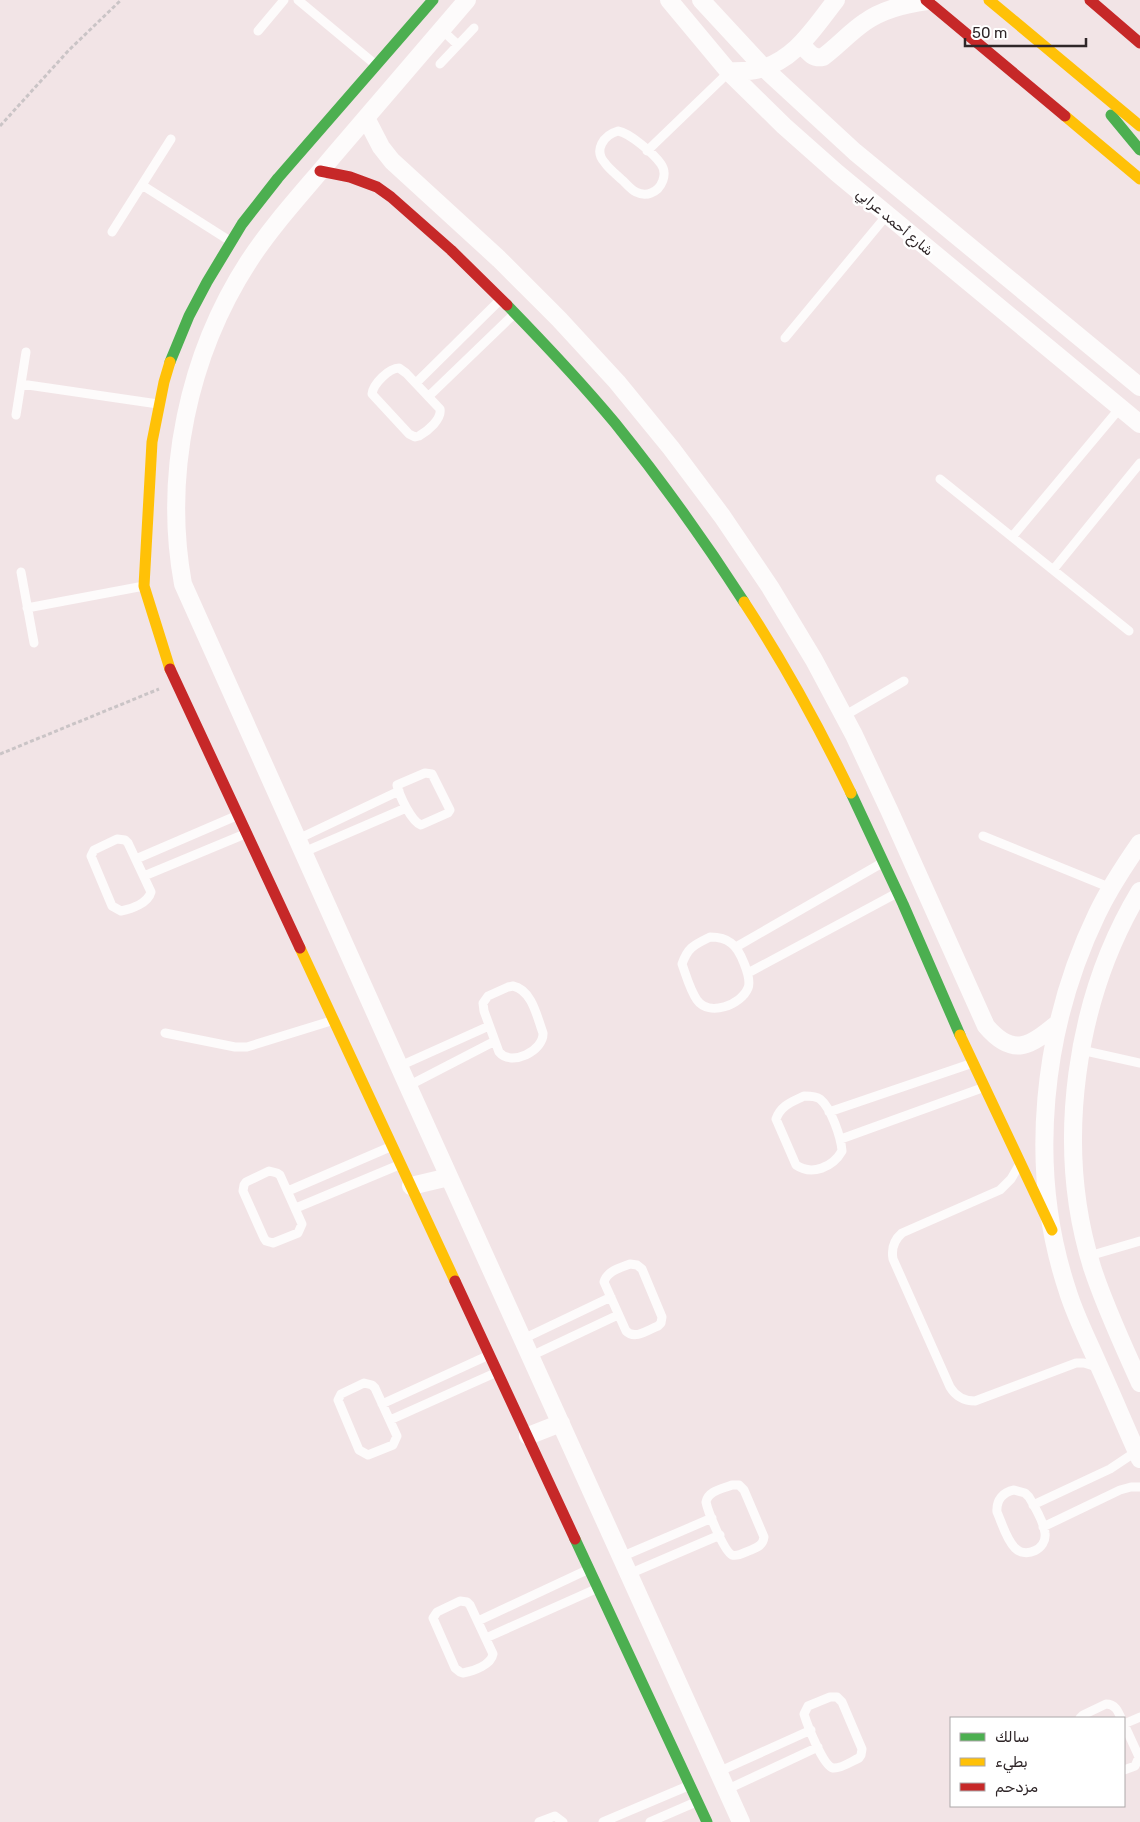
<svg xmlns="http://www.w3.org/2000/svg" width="1140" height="1822" viewBox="0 0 1140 1822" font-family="Rubik,'Noto Naskh Arabic',sans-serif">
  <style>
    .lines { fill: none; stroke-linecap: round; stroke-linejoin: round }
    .path { stroke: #cac4c6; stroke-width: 3; stroke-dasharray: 4 2.5; stroke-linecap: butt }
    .lane { stroke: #fdfbfb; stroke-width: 9 }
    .street { stroke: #fdfbfb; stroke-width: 18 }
    .fast { stroke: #4caf50; stroke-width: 11 }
    .slow { stroke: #ffc107; stroke-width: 11 }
    .jam { stroke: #c62828; stroke-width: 11 }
    .labels { text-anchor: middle; stroke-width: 5; stroke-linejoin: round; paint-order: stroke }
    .street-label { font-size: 14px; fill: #2f2628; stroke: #fff }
  </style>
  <rect width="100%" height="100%" fill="#f2e4e6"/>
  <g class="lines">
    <path class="path" d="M 0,126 L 69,50 L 121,0
      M 0,754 L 159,689"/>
    <path class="lane" d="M 298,0 L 376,65
      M 442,30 L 458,45
      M 258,31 L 284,0
      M 440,64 L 474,28
      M 618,131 C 630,133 654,154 661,164 C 668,174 662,189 651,193 C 646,195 640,194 636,192 C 630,189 626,183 621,179 C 616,174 609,169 605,163 C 593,150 604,135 618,131 Z
      M 647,151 L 729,72
      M 142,185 L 230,241
      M 112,232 L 171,139
      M 785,338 L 887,215
      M 399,368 L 406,373 L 440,409 C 442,419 428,431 419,436 L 415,437 L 409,434 L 372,394 C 373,384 389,368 399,368 Z
      M 416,383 L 499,301
      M 21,384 L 158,404
      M 429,396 L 513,315
      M 16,415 L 26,352
      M 940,479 L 1129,631
      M 1012,537 L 1120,408
      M 1053,570 L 1140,463
      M 21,572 L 34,643
      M 27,608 L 144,586
      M 844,716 L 904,681
      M 425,773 L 432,774 L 450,810 L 448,813 L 421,825 C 411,821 399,795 397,785 Z
      M 983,836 L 1111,888
      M 117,839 L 125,840 L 128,843 L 151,892 C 148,903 132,909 121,911 L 112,906 L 91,856 L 94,850 Z
      M 298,839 L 399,791
      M 304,852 L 406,808
      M 136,859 L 236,816
      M 144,876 L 245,834
      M 710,937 C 717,937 725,938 731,943 C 740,949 752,978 748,988 C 741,1005 709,1017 697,1000 C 690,990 686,975 682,964 C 688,947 694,945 710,937 Z
      M 736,947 L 882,863
      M 748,973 L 897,893
      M 513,986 C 532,990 537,1017 543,1033 C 544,1051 511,1067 499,1052 L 484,1011 L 483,1003 L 488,996 L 508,987 Z
      M 165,1033 L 235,1047 L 247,1047 L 331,1021
      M 1081,1050 L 1140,1063
      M 400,1066 L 489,1026
      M 408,1086 L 495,1041
      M 804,1096 C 809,1096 816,1096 820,1099 C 831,1108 841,1137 842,1151 C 833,1167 812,1176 796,1165 L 776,1119 C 781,1105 792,1102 804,1096 Z
      M 829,1112 L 970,1064
      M 841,1139 L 982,1088
      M 1018,1167 L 1011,1179 L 1000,1190 L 902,1233 C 894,1240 891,1248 893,1259 L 950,1387 C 956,1397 964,1401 975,1401 L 1076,1363 L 1084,1363 L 1100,1368
      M 269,1171 L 277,1173 L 280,1175 L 302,1224 L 298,1233 L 273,1243 L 266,1241 L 264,1238 L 243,1191 L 244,1185 L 246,1182 Z
      M 288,1191 L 390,1147
      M 296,1208 L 399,1165
      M 1089,1256 L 1140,1241
      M 630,1264 L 637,1265 L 642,1269 L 662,1317 L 661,1323 L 658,1326 C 648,1330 635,1340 626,1331 L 604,1282 C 607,1271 620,1268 630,1264 Z
      M 523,1339 L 611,1297
      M 531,1356 L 618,1315
      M 364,1383 L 372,1385 L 375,1388 L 397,1436 L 393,1445 L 368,1455 L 359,1450 L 338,1400 L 341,1394 Z
      M 382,1404 L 487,1356
      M 390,1420 L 495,1373
      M 732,1485 L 739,1485 L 744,1490 L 764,1537 C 763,1545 758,1547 751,1550 C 745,1552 738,1557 732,1555 C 724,1551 708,1512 706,1502 C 708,1491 722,1489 732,1485 Z
      M 1014,1490 L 1025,1493 L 1029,1497 C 1035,1507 1044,1522 1045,1533 C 1047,1549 1026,1559 1015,1548 C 1006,1539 1002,1523 997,1512 C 996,1500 1003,1492 1014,1490 Z
      M 1033,1505 L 1110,1469 L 1137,1451
      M 1043,1527 L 1120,1490 L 1131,1487 L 1140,1487
      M 621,1557 L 712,1518
      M 629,1574 L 720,1535
      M 460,1601 L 467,1602 L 470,1605 L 493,1654 C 491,1665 474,1671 463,1673 L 460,1672 L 455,1668 L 433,1618 L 437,1612 Z
      M 478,1621 L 587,1570
      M 486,1638 L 598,1588
      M 830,1697 L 837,1697 L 842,1702 L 862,1749 L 861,1755 L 859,1758 C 852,1761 841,1769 833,1768 C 823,1766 807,1724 804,1714 L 808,1706 Z
      M 1080,1718 L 1083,1715 L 1106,1704 C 1115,1704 1118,1711 1121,1718
      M 1124,1724 L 1139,1757 L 1135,1766 L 1124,1770
      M 1124,1724 L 1140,1717
      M 718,1772 L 811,1730
      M 726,1790 L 818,1747
      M 539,1822 L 555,1816 L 563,1822
      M 603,1822 L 688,1786
      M 650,1822 L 696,1802"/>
    <path class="street" d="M 467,0 C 423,52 378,103 334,155 C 305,190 273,224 249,261 C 188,355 163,475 183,584 L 408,1086 L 741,1822
      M 669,0 L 729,72 L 784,126 L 837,173 L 1140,424
      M 701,0 L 764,68 L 855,152 L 1140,387
      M 802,45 C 808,52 813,59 823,57 C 838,46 850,32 865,22 C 883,9 905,4 927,1
      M 729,72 C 738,70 747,72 756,70 C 794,62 814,28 836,0
      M 366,118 L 381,147 L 392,161 L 499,259 L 559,319 L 617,382 L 671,448 L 722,516 L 770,587 L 814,660 L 854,735 L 890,812 L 986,1026 C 1014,1059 1031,1045 1058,1023
      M 1140,843 C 1124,866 1109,889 1097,914 C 1042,1028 1027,1168 1067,1289 C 1075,1316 1088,1340 1099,1366 C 1113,1397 1126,1428 1140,1459
      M 1140,891 C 1075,999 1054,1145 1092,1267 C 1105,1307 1123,1345 1140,1383
      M 411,1186 L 449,1177
      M 528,1436 L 561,1423"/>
    <path class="fast" d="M 1111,115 L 1140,150
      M 507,305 C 544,343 581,382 615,423 C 661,480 704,540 744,602
      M 170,362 L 189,316 L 207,282 L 242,224 L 278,178 L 433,0
      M 851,793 L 903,904 L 960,1035
      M 575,1539 L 707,1822"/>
    <path class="slow" d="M 989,0 L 1140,126
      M 1065,116 L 1140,179
      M 170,362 L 164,382 L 152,442 L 144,586 L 170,669
      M 744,602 C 784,663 819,727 851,793
      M 300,948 L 455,1281
      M 960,1035 L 1052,1230"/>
    <path class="jam" d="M 926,0 L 1065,116
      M 1090,0 L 1140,43
      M 320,171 L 350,177 L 377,187 L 391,197 L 451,250 L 507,305
      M 170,669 L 300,948
      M 455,1281 L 575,1539"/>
  </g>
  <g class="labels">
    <g class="street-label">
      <text transform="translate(895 222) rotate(40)" y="5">شارع أحمد عرابي</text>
    </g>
  </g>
  <rect x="950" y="1717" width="175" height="90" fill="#ffffff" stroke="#aca8a9"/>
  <rect x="960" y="1733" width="25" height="8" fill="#4caf50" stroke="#aca8a9"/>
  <text x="995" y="1742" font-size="15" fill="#2f2628">سالك</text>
  <rect x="960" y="1758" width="25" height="8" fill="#ffc107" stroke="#aca8a9"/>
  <text x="995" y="1767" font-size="15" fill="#2f2628">بطيء</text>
  <rect x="960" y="1783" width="25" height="8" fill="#c62828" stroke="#aca8a9"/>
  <text x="995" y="1792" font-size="15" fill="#2f2628">مزدحم</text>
  <path d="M965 38v8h121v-8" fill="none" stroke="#2f2628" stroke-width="2.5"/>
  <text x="972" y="38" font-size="15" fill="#2f2628" stroke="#ffffff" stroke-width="4" paint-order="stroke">50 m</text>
</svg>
